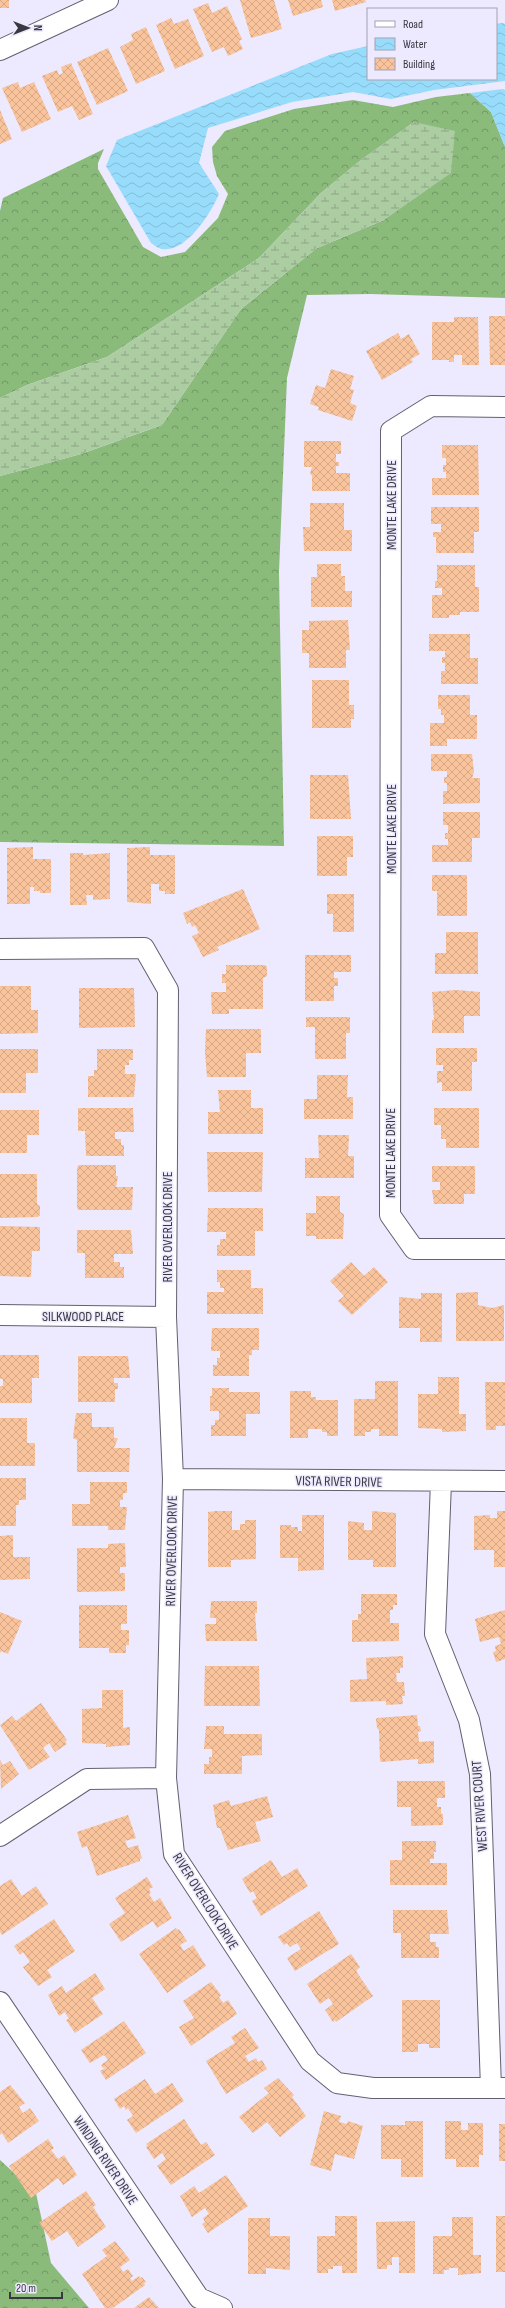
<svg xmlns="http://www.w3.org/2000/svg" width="505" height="2308" viewBox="0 0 505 2308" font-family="'Sofia Sans Condensed',sans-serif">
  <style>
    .forest { fill: url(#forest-crowns) }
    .wetland { fill: url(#wetland-marsh) }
    .water { fill: url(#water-waves) }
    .building { fill: url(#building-cross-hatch) }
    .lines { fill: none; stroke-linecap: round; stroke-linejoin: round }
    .minor-casing { stroke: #636071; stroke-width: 22 }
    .minor { stroke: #fff; stroke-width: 20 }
    .labels { text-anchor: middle; stroke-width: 3; stroke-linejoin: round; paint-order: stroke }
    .street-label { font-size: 14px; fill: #39373f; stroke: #ede9fe }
  </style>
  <defs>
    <pattern id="forest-crowns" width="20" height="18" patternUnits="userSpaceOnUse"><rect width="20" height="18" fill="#8abb7b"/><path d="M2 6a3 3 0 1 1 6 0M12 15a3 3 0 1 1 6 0" fill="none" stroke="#729966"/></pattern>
    <pattern id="wetland-marsh" width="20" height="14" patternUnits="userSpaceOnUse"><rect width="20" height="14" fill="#accca2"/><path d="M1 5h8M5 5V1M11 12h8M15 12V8" fill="none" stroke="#8da685"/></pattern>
    <pattern id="water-waves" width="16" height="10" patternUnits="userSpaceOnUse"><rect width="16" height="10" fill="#97dcfb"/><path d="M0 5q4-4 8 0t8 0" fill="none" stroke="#83bdd8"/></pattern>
    <pattern id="building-cross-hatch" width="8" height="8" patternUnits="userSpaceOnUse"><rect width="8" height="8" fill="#f9c39b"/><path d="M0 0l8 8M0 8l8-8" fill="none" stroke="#d6a887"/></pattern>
  </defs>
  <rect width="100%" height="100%" fill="#ede9fe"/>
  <path class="forest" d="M 470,93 L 491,112 L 505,147 L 505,298 L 370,294 L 307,295 L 287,378 L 279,572 L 284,846 L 0,842 L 0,476 L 81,454 L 162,425 L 241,309 L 317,248 L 384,220 L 414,122 L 361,160 L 321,193 L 259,258 L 107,357 L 27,385 L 0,398 L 0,211 L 3,198 L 104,149 L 98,163 L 98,169 L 143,247 L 161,257 L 185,252 L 218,218 L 228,194 L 217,176 L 213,162 L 212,147 L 225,131 L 294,109 L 353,100 L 393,107 L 436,97 Z
    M 0,2160 L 36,2193 L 51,2263 L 89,2308 L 0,2308 Z"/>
  <path class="wetland" d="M 414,122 L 455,131 L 451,173 L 384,220 L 317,248 L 241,309 L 162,425 L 81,454 L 0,476 L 0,398 L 27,385 L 107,357 L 259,258 L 321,193 L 361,160 Z"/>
  <path class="water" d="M 503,23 L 505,24 L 505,81 L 434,90 L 391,99 L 353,92 L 292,102 L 208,128 L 199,163 L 219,194 C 211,213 186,253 162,249 C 159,249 154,245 151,243 L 106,166 L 117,140 L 332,54 L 368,46 L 368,79 L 496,79 L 496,24 Z
    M 503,89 L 505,90 L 505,147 L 491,112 L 470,93 Z"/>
  <path class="building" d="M 0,0 L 9,0 L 9,8 L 0,8 Z
    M 240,0 L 274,0 L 282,29 L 251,38 Z
    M 288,0 L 321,0 L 323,7 L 293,16 Z
    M 332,0 L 365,0 L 366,2 L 335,11 Z
    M 208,3 L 212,13 L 227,6 L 242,39 L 239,41 L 243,49 L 228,56 L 224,47 L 212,52 L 193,9 Z
    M 171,18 L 174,24 L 188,19 L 204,56 L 175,69 L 156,25 Z
    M 146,27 L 165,71 L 136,84 L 120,47 L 133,40 L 131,34 Z
    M 108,48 L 128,91 L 97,105 L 77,62 Z
    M 71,63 L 93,114 L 79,120 L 72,106 L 58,112 L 42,76 L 57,70 L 59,75 L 63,73 L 61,67 Z
    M 18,82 L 20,88 L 34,82 L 51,119 L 22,132 L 2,88 Z
    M 0,110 L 12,139 L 0,144 Z
    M 489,316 L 505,316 L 505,365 L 490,365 Z
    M 454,317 L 478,317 L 479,365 L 462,365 L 462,355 L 454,355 L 454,362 L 449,362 L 449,360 L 432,360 L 432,322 L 454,322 Z
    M 398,333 L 401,339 L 409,334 L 420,354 L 411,359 L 413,362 L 382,380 L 366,351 Z
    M 331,369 L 354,376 L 350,389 L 354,390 L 350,403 L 357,406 L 352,421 L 318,410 L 319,407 L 310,404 L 316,385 L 325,388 Z
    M 304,441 L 341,441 L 341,454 L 336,454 L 336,462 L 339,462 L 339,466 L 336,466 L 336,473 L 350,473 L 350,491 L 312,491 L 312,476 L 310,473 L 312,467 L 304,467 Z
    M 442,445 L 478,445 L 479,495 L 432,495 L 432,478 L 446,478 L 446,472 L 443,472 L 443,465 L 446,465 L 446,458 L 442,458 Z
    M 310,503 L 344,503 L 344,530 L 352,530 L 352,551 L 304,551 L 303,527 L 310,527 Z
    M 431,507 L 479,507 L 479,532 L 474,532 L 474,553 L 436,553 L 436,537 L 433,537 L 433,532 L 441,532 L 441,524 L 431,524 Z
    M 317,564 L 341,564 L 341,576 L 345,576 L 345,591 L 352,591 L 352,607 L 311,607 L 311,577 L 317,577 Z
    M 437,565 L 475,565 L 475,587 L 479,587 L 479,612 L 460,612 L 460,615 L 449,615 L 449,618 L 432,618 L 432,595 L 442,595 L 442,588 L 435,588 L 435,581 L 437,581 Z
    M 348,620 L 350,650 L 346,650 L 346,668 L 309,668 L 309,653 L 302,653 L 302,630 L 309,630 L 309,621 Z
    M 429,634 L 470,634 L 470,658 L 478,658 L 478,684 L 441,684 L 441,671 L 445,671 L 445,663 L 442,663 L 442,657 L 445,657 L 445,651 L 429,651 Z
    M 312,680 L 349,680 L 349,705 L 354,705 L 354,719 L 351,719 L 351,728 L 312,728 Z
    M 438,695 L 470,695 L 470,715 L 477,715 L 477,739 L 447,739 L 447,746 L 430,746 L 430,723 L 444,723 L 444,715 L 441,715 L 441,709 L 438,709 Z
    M 431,754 L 472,754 L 474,772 L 472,778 L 480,778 L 480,803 L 443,804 L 443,791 L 447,791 L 447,783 L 444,783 L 444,777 L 447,777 L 447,771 L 431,771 Z
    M 310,775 L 348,775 L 351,819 L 310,819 Z
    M 443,812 L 480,812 L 480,838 L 472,838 L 472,862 L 432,862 L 432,845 L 448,845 L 448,839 L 445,839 L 445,833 L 448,833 L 448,825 L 443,825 Z
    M 317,836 L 353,836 L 353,857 L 347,857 L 347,876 L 317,876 Z
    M 33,847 L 33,859 L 51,859 L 51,893 L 40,893 L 40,891 L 34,891 L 34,887 L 30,887 L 30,904 L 7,904 L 7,848 Z
    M 150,847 L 150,855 L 175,855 L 175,894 L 165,894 L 165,891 L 159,891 L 159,884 L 151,884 L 151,904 L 127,902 L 127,848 Z
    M 70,853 L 83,853 L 83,855 L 110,853 L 110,899 L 93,900 L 93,895 L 86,895 L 87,905 L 70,905 Z
    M 432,875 L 467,875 L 467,916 L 437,916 L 437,891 L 432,891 Z
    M 243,889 L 260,929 L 217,947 L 219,950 L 203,957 L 192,936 L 199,933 L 195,925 L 192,927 L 190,922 L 187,924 L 183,913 Z
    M 327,894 L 354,894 L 354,932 L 333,932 L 333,914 L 327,914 Z
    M 446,932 L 478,932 L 478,974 L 435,974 L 435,953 L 446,953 Z
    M 305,955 L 351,955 L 351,972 L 334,972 L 334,978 L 338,978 L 338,986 L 334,986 L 334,1001 L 305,1001 Z
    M 226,965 L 265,965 L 267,967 L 267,976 L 263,978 L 263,1009 L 229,1009 L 229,1014 L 212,1014 L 211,992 L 226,992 L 226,983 L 222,983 L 222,974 L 226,974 Z
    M 0,986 L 31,986 L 31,1010 L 38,1010 L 38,1033 L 0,1034 Z
    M 79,988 L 134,988 L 135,1027 L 79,1028 Z
    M 456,990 L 480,992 L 480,1016 L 464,1016 L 464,1033 L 432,1033 L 432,1020 L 434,1020 L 432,992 Z
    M 306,1017 L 350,1017 L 350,1033 L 346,1033 L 346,1059 L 315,1059 L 315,1027 L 306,1027 Z
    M 206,1029 L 261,1029 L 261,1053 L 246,1053 L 246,1077 L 207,1077 L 205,1052 Z
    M 436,1048 L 477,1048 L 477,1062 L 472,1062 L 472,1091 L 442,1091 L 442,1082 L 437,1083 L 437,1071 L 443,1071 L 443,1065 L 436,1065 Z
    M 0,1049 L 38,1049 L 38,1073 L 26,1073 L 26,1093 L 0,1093 Z
    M 97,1049 L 133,1049 L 133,1060 L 129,1060 L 129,1065 L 125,1065 L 125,1074 L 136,1074 L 134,1097 L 88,1097 L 88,1076 L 94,1076 L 94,1070 L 97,1070 Z
    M 317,1075 L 348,1075 L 347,1097 L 353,1097 L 353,1119 L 304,1119 L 304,1099 L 317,1099 Z
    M 218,1090 L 251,1090 L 251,1108 L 263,1108 L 263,1134 L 208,1134 L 208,1112 L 220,1112 Z
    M 78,1108 L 133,1108 L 134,1132 L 115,1132 L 115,1139 L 121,1139 L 121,1145 L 124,1145 L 124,1156 L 86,1156 L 85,1131 L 78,1131 Z
    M 434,1108 L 479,1108 L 479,1148 L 446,1148 L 446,1139 L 441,1139 L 441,1125 L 434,1125 Z
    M 0,1110 L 39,1110 L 39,1135 L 27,1135 L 27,1153 L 0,1153 Z
    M 318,1135 L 349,1135 L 348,1156 L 354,1156 L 354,1178 L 305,1178 L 305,1158 L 319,1158 Z
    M 207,1152 L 263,1152 L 262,1192 L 208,1192 Z
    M 79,1165 L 116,1165 L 116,1176 L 118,1176 L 116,1187 L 133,1187 L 132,1210 L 79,1210 L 77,1208 L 77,1168 Z
    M 432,1166 L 475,1166 L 475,1194 L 464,1194 L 464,1204 L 434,1204 L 432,1190 L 440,1190 L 440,1182 L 432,1182 Z
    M 0,1174 L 37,1174 L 37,1204 L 40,1206 L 40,1215 L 38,1217 L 0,1218 Z
    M 316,1196 L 340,1196 L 340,1212 L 344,1214 L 343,1239 L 316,1239 L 316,1236 L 306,1236 L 306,1213 L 316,1213 Z
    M 208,1208 L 263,1208 L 263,1231 L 255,1231 L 255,1256 L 217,1256 L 217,1245 L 220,1245 L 220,1239 L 226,1239 L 226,1232 L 207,1232 Z
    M 0,1226 L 40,1227 L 40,1251 L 32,1251 L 31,1277 L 0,1276 Z
    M 77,1230 L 131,1230 L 133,1254 L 114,1254 L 114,1262 L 120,1262 L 120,1267 L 124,1267 L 124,1278 L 85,1278 L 85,1253 L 77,1253 Z
    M 351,1262 L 364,1276 L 374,1267 L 388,1282 L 352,1315 L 338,1301 L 344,1296 L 330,1281 Z
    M 217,1270 L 251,1270 L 251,1288 L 263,1288 L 263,1314 L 207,1314 L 207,1292 L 224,1292 L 224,1288 L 220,1288 L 220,1282 L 217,1282 Z
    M 478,1292 L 478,1305 L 492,1308 L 504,1305 L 504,1341 L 456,1341 L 456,1293 Z
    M 421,1293 L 442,1293 L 442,1342 L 420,1342 L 420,1328 L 399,1328 L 399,1297 L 421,1299 Z
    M 212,1328 L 259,1328 L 259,1350 L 252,1350 L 252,1355 L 249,1355 L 249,1376 L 213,1376 L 213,1365 L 217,1365 L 217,1358 L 220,1358 L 220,1351 L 211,1351 Z
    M 0,1355 L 39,1355 L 39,1378 L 32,1378 L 32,1403 L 0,1403 L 0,1386 L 3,1386 L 3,1379 L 0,1379 Z
    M 78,1356 L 128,1356 L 130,1378 L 114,1378 L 114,1383 L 118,1383 L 118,1389 L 115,1389 L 115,1402 L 78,1402 Z
    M 438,1377 L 459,1377 L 459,1414 L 466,1414 L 466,1431 L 442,1432 L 442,1429 L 418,1428 L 418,1394 L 438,1394 Z
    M 375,1381 L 398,1381 L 398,1436 L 379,1436 L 379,1429 L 371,1429 L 371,1432 L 365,1432 L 365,1436 L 354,1436 L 354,1399 L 375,1399 Z
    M 485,1382 L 505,1382 L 505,1426 L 496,1426 L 496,1430 L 486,1430 Z
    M 212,1388 L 229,1388 L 229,1392 L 260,1392 L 260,1414 L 246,1414 L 246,1436 L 211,1436 L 211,1425 L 215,1425 L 215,1420 L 219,1420 L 219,1411 L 210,1411 L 210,1396 L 212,1396 Z
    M 290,1391 L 311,1391 L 311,1397 L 316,1397 L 316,1400 L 338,1400 L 338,1436 L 327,1436 L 327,1432 L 322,1432 L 322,1429 L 308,1429 L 308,1438 L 290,1438 Z
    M 76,1413 L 92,1413 L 92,1427 L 114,1427 L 114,1438 L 118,1438 L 114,1448 L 130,1448 L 129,1472 L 77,1472 L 77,1440 L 73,1438 Z
    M 0,1418 L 27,1418 L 27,1443 L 35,1443 L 35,1466 L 0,1466 Z
    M 0,1478 L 26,1478 L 26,1500 L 19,1500 L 19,1505 L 16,1505 L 16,1526 L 0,1526 Z
    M 90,1482 L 127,1482 L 127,1493 L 123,1493 L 123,1500 L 120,1500 L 120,1507 L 127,1507 L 125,1530 L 108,1530 L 108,1526 L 72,1526 L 72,1504 L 90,1504 Z
    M 216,1511 L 232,1511 L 232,1530 L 240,1530 L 240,1524 L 245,1524 L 245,1520 L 256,1520 L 256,1559 L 231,1560 L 231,1567 L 208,1567 L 208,1512 Z
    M 372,1511 L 396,1513 L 396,1567 L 373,1567 L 373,1560 L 348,1560 L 348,1521 L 364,1523 L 364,1530 L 372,1530 Z
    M 497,1511 L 505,1511 L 505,1567 L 494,1567 L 494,1550 L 474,1550 L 474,1516 L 490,1515 L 490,1518 L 497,1518 Z
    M 302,1515 L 324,1515 L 324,1570 L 298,1571 L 298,1558 L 280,1558 L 280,1525 L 291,1525 L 291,1527 L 298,1527 L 298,1531 L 302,1531 Z
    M 13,1535 L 13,1557 L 30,1557 L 30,1579 L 0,1580 L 0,1536 Z
    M 125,1543 L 126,1567 L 120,1567 L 120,1573 L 125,1573 L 125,1591 L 77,1592 L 77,1548 L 108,1548 L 108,1544 Z
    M 361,1594 L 397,1594 L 397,1605 L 393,1605 L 393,1610 L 390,1610 L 390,1623 L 399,1623 L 399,1641 L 352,1642 L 352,1620 L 358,1620 L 358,1614 L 361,1614 Z
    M 211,1601 L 257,1601 L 257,1613 L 255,1613 L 257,1641 L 206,1641 L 205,1624 L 216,1624 L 216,1618 L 210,1618 Z
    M 79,1605 L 127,1605 L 127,1624 L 121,1624 L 121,1630 L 129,1630 L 129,1645 L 126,1645 L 126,1653 L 109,1653 L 109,1648 L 79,1648 Z
    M 505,1610 L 505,1659 L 496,1662 L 493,1652 L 496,1651 L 495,1646 L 501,1644 L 499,1637 L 480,1642 L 475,1619 Z
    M 0,1612 L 22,1621 L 8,1654 L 1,1651 L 0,1654 Z
    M 403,1656 L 403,1668 L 400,1668 L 400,1673 L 396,1673 L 397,1682 L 404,1682 L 405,1696 L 402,1696 L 403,1704 L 386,1705 L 386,1701 L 350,1702 L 350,1680 L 367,1679 L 366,1658 Z
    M 205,1666 L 259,1666 L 260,1706 L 204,1706 Z
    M 102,1690 L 123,1690 L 123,1728 L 130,1727 L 130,1745 L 106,1747 L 106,1744 L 82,1743 L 82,1709 L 102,1708 Z
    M 41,1703 L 67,1740 L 65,1742 L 67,1744 L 55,1752 L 49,1743 L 43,1748 L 50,1757 L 29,1770 L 0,1725 L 12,1716 L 16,1721 Z
    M 417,1715 L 418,1726 L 420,1726 L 421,1731 L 418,1732 L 419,1742 L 434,1741 L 434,1763 L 418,1764 L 418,1759 L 381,1762 L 380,1760 L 379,1730 L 377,1728 L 376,1719 L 377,1718 Z
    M 206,1726 L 224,1726 L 224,1734 L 262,1734 L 262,1755 L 242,1756 L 242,1774 L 204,1774 L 204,1764 L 209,1764 L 209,1757 L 212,1757 L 212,1749 L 204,1749 Z
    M 0,1760 L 3,1765 L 10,1761 L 19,1774 L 1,1789 Z
    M 397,1781 L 445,1781 L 445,1798 L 437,1798 L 437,1807 L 441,1807 L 441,1814 L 443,1814 L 443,1825 L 411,1826 L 411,1807 L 397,1807 Z
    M 267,1796 L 273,1817 L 255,1822 L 261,1841 L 228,1850 L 220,1828 L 217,1828 L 213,1805 L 229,1800 L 231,1806 Z
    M 128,1815 L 136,1838 L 125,1841 L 128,1848 L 138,1845 L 142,1858 L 140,1859 L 140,1861 L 97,1876 L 87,1846 L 82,1848 L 77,1832 Z
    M 402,1841 L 436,1841 L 436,1852 L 434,1852 L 434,1859 L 430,1859 L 430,1863 L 447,1863 L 447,1885 L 390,1885 L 390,1860 L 402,1860 Z
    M 271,1860 L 282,1877 L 297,1868 L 308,1886 L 261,1916 L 252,1901 L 257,1898 L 253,1891 L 250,1893 L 242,1879 Z
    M 147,1877 L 153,1887 L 149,1889 L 151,1893 L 149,1894 L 154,1902 L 160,1898 L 172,1918 L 157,1928 L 153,1921 L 121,1942 L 109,1924 L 125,1913 L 115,1898 Z
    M 11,1879 L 22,1896 L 36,1886 L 48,1904 L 2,1935 L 0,1932 L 0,1886 Z
    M 393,1910 L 447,1910 L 449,1934 L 430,1934 L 430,1942 L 436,1942 L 436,1947 L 439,1947 L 439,1958 L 401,1958 L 401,1933 L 393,1933 Z
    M 319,1911 L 339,1944 L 295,1971 L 287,1958 L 301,1949 L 297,1943 L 290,1947 L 287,1943 L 284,1945 L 278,1937 Z
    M 54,1919 L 75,1951 L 47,1970 L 52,1977 L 38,1986 L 23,1967 L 30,1962 L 23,1952 L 20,1955 L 14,1946 Z
    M 176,1928 L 177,1930 L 179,1929 L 187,1941 L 180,1945 L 184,1951 L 193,1945 L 206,1966 L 167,1993 L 139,1954 Z
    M 351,1954 L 360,1967 L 356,1971 L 373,1996 L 336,2022 L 335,2020 L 333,2022 L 325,2010 L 333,2004 L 329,1998 L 320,2004 L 307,1984 Z
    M 95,1973 L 105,1989 L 92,1998 L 103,2014 L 75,2033 L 66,2020 L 69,2019 L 65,2012 L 59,2016 L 48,1995 L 62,1986 L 66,1993 Z
    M 211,1982 L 221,1995 L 219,1997 L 223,2003 L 228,2000 L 237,2014 L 191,2046 L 179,2027 L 194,2018 L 183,2001 Z
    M 402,2000 L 440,2000 L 440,2048 L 429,2048 L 429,2044 L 418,2044 L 418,2052 L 402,2052 Z
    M 124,2021 L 146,2053 L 106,2080 L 100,2071 L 107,2067 L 103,2068 L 101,2065 L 108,2060 L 104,2055 L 90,2063 L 81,2050 Z
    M 245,2028 L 259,2048 L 245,2056 L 249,2062 L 256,2058 L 258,2062 L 262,2060 L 267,2069 L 226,2094 L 206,2061 L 235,2043 L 231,2037 Z
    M 278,2078 L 294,2095 L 292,2097 L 306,2116 L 280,2137 L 267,2122 L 253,2133 L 239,2117 L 269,2093 L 264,2088 Z
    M 145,2079 L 155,2094 L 172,2083 L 184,2101 L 136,2133 L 127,2120 L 133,2116 L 128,2108 L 126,2110 L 124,2106 L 120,2109 L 114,2099 Z
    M 10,2085 L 25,2103 L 19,2107 L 23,2113 L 30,2108 L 39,2121 L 8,2143 L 2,2133 L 0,2135 L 0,2092 Z
    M 324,2111 L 341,2116 L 339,2122 L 347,2124 L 348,2121 L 363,2126 L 354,2159 L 335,2154 L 331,2171 L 310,2165 Z
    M 184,2119 L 201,2145 L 206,2142 L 215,2155 L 171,2185 L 157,2166 L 166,2159 L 162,2153 L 154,2159 L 146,2147 L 148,2146 L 146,2144 Z
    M 405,2121 L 423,2121 L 423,2177 L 401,2177 L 401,2159 L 381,2159 L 381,2125 L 405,2125 Z
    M 445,2121 L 461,2121 L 461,2130 L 468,2130 L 468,2123 L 483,2123 L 483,2155 L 479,2155 L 479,2167 L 456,2167 L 456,2159 L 445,2159 Z
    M 499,2124 L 505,2124 L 505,2161 L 499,2161 Z
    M 48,2139 L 54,2148 L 51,2150 L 58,2159 L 64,2155 L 77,2175 L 63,2185 L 58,2178 L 31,2198 L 9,2166 Z
    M 226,2175 L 248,2206 L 208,2233 L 202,2224 L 205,2222 L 203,2218 L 209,2214 L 205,2208 L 192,2217 L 180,2196 L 194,2186 L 199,2193 Z
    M 86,2191 L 96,2205 L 93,2207 L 106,2227 L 78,2247 L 67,2231 L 52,2241 L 39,2223 Z
    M 335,2216 L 357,2216 L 357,2273 L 342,2273 L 342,2266 L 333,2266 L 333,2269 L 328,2269 L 328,2273 L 317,2273 L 317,2236 L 335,2236 Z
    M 496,2216 L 505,2216 L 505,2272 L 496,2272 Z
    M 452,2217 L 473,2217 L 473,2255 L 481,2255 L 481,2273 L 458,2275 L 458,2268 L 449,2268 L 449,2270 L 444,2270 L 444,2274 L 433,2274 L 433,2236 L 452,2236 Z
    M 248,2218 L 270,2218 L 270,2236 L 290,2236 L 290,2270 L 266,2268 L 266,2274 L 248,2274 Z
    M 415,2221 L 415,2273 L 399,2273 L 399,2257 L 392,2257 L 392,2265 L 387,2265 L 387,2269 L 377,2269 L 376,2222 Z
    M 115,2241 L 130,2260 L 120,2267 L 123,2272 L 128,2269 L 133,2276 L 130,2278 L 132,2281 L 139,2276 L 140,2278 L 142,2277 L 146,2282 L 144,2283 L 145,2285 L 113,2308 L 105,2308 L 82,2274 L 107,2256 L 102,2250 Z
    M 149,2297 L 159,2308 L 134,2308 Z"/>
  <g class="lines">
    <defs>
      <path id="minor" d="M 0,50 L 108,0
        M 505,407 L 431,406 L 391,431 L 390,1215 L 414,1249 L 505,1249
        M 0,949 L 144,948 L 168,990 L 166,1317 L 173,1479 L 166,1778 L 174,1854 L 310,2061 L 337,2083 L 373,2088 L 505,2088
        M 0,1315 L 166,1317
        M 173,1479 L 505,1481
        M 441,1482 L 435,1634 L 469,1720 L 480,1774 L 491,2088
        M 0,1836 L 87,1779 L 166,1778
        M 0,2002 L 199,2298 L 222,2308"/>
    </defs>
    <use href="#minor" class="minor-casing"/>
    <use href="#minor" class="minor"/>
  </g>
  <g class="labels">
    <g class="street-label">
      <text transform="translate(391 505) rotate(-90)" y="5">MONTE LAKE DRIVE</text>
      <text transform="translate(391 829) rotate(-90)" y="5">MONTE LAKE DRIVE</text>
      <text transform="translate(390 1153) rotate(-90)" y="5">MONTE LAKE DRIVE</text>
      <text transform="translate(167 1227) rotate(-90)" y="5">RIVER OVERLOOK DRIVE</text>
      <text x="83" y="1321">SILKWOOD PLACE</text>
      <text transform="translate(339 1481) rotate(1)" y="5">VISTA RIVER DRIVE</text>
      <text transform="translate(171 1551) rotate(-89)" y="5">RIVER OVERLOOK DRIVE</text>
      <text transform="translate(479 1806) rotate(-94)" y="5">WEST RIVER COURT</text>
      <text transform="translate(206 1901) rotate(58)" y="5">RIVER OVERLOOK DRIVE</text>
      <text transform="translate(106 2160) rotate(56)" y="5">WINDING RIVER DRIVE</text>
    </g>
  </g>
  <rect x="367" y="8" width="130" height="72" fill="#ede9fe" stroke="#a5a2b2"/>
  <rect x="375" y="21" width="20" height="6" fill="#ffffff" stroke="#a5a2b2"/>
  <text x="403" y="28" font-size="12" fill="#39373f">Road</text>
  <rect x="375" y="38" width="20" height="12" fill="url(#water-waves)" stroke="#a5a2b2"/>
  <text x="403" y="48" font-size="12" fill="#39373f">Water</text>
  <rect x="375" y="58" width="20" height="12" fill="url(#building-cross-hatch)" stroke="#a5a2b2"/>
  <text x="403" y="68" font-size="12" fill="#39373f">Building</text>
  <g transform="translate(28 28) rotate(90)" stroke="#ede9fe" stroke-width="3" paint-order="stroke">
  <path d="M0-3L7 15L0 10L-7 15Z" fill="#39373f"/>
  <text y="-6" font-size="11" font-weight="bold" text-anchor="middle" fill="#39373f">N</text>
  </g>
  <path d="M10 2292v6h52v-6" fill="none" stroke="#39373f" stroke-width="2"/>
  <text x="16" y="2292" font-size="12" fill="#39373f" stroke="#ede9fe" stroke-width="3" paint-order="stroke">20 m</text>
</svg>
